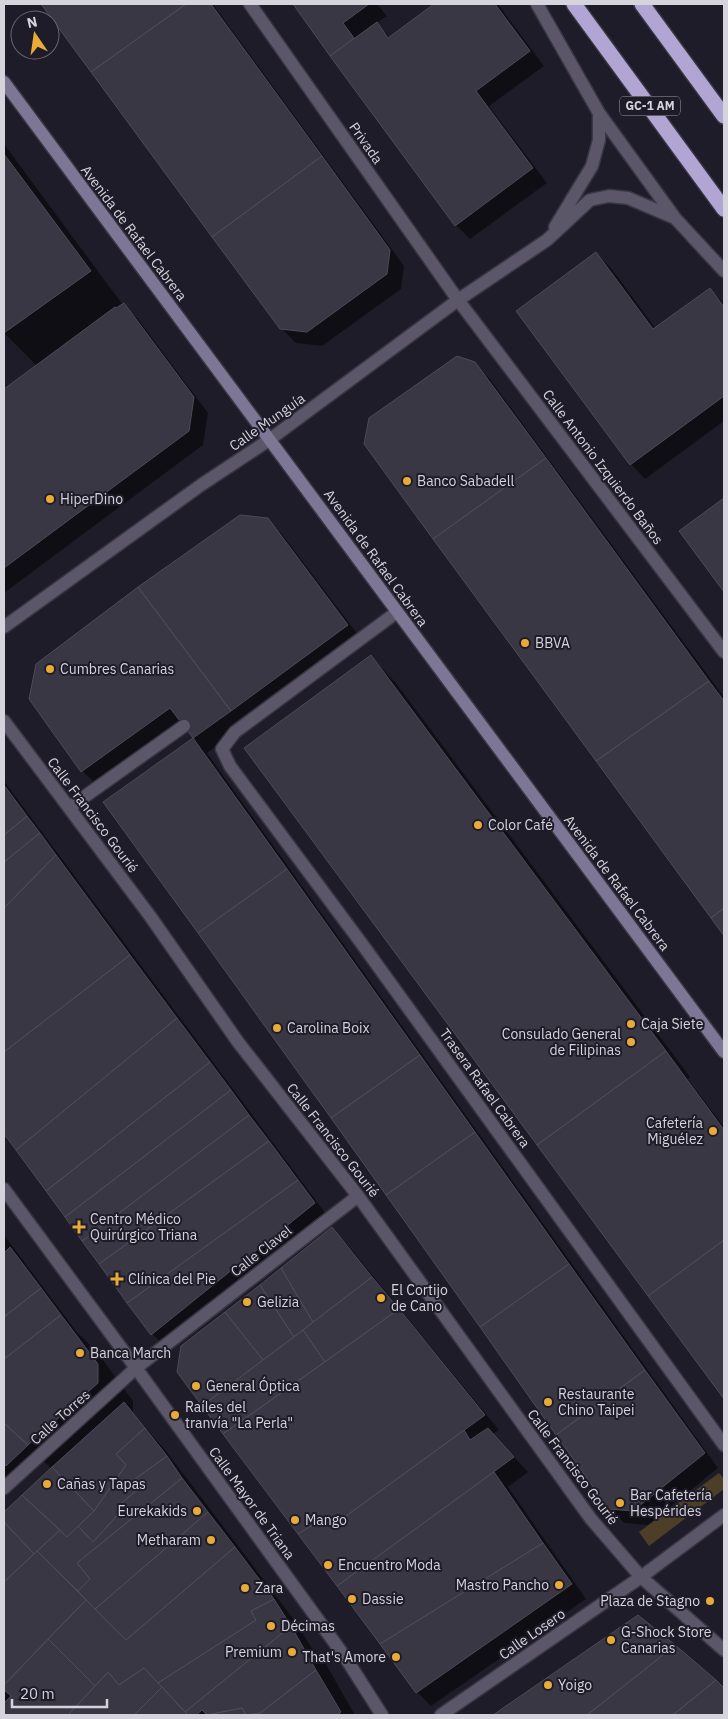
<svg xmlns="http://www.w3.org/2000/svg" width="728" height="1719" viewBox="0 0 728 1719" font-family="'IBM Plex Sans',sans-serif">
  <style>
    .green { fill: #4d3f27 }
    .shadow { fill: #0007 }
    .building { fill: #3a3745; stroke: #4d4a59 }
    .lines { fill: none; stroke-linecap: round; stroke-linejoin: round }
    .lane-casing { stroke: #383642; stroke-width: 15 }
    .street-casing { stroke: #383642; stroke-width: 15 }
    .secondary-casing { stroke: #383642; stroke-width: 15 }
    .highway-casing { stroke: #383642; stroke-width: 18 }
    .lane { stroke: #5b5769; stroke-width: 12 }
    .street { stroke: #5b5769; stroke-width: 12 }
    .secondary { stroke: #7d7694; stroke-width: 12 }
    .highway { stroke: #b0a5d3; stroke-width: 15 }
    .poi-dot { fill: #e8ab37; stroke: #1f1c29; stroke-width: 2 }
    .labels { text-anchor: middle; stroke-width: 4; stroke-linejoin: round; paint-order: stroke }
    .shield { fill: #1f1c29; stroke: #9e9ca6; stroke-width: 1 }
    .shield-label { font-size: 12px; font-weight: bold; fill: #d5d3dc }
    .street-label { font-size: 14px; fill: #d5d3dc; stroke: #1f1c29 }
    .poi-label { font-size: 14px; fill: #d5d3dc; stroke: #1f1c29; text-anchor: start }
  </style>
  <rect width="100%" height="100%" fill="#1f1c29"/>
  <path class="green" d="M 719,1473 L 724,1479 L 724,1489 L 649,1546 L 639,1532 Z"/>
  <path class="shadow" d="M 43,4 L 213,4 L 404,266 L 401,289 L 322,346 L 296,343 L 281,328 Z
    M 294,4 L 377,4 L 387,16 L 376,23 L 390,37 L 436,4 L 498,4 L 544,66 L 489,106 L 547,183 L 470,239 L 456,225 Z
    M 4,144 L 123,305 L 138,319 L 208,413 L 203,445 L 4,593 L 4,390 L 37,366 L 4,333 Z
    M 596,253 L 611,268 L 656,329 L 710,289 L 724,304 L 724,421 L 645,479 L 631,464 Z
    M 474,364 L 489,378 L 724,697 L 724,934 L 365,444 Z
    M 724,499 L 724,590 L 680,531 Z
    M 268,520 L 282,534 L 362,640 L 207,753 L 718,1468 L 648,1525 L 624,1523 L 610,1508 L 332,1117 L 105,803 L 195,739 L 183,723 L 97,785 L 82,771 Z
    M 371,657 L 396,683 L 690,1077 L 688,1079 L 724,1127 L 724,1397 L 245,748 Z
    M 4,781 L 329,1218 L 167,1348 L 152,1334 L 4,1132 Z
    M 332,1229 L 346,1243 L 499,1430 L 493,1434 L 528,1472 L 508,1487 L 586,1599 L 431,1706 L 417,1692 L 178,1372 Z
    M 4,1235 L 76,1331 L 97,1352 L 133,1401 L 133,1413 L 166,1451 L 295,1621 L 312,1648 L 323,1659 L 355,1715 L 4,1715 L 4,1514 L 52,1469 L 42,1460 L 4,1494 Z
    M 638,1616 L 724,1689 L 724,1715 L 495,1715 Z"/>
  <path class="building" d="M 41,4 L 186,4 L 91,72 Z
    M 186,4 L 211,4 L 322,156 L 212,237 L 91,72 Z
    M 293,4 L 369,4 L 343,23 L 354,38 L 330,56 Z
    M 434,4 L 495,4 L 530,51 L 476,91 L 533,168 L 455,226 L 330,56 L 377,22 L 388,38 Z
    M 4,154 L 91,271 L 4,333 Z
    M 322,156 L 390,250 L 387,274 L 307,332 L 280,329 L 212,237 Z
    M 596,252 L 653,329 L 710,288 L 724,307 L 724,396 L 630,465 L 516,311 Z
    M 124,303 L 194,397 L 189,431 L 4,568 L 4,389 L 115,307 L 116,308 Z
    M 457,356 L 475,362 L 546,458 L 433,539 L 364,444 L 369,418 Z
    M 546,458 L 709,681 L 596,761 L 433,539 Z
    M 724,498 L 724,592 L 679,531 Z
    M 240,515 L 268,518 L 348,625 L 231,711 L 138,587 Z
    M 138,587 L 231,711 L 193,738 L 170,708 L 81,772 L 29,699 L 36,664 Z
    M 371,655 L 666,1051 L 537,1145 L 244,748 Z
    M 709,681 L 724,701 L 724,908 L 711,918 L 596,761 Z
    M 193,738 L 287,869 L 198,933 L 103,802 Z
    M 4,785 L 27,816 L 4,835 Z
    M 27,816 L 40,833 L 4,862 L 4,835 Z
    M 40,833 L 56,855 L 4,908 L 4,862 Z
    M 56,855 L 130,955 L 4,1052 L 4,908 Z
    M 287,869 L 420,1055 L 331,1118 L 198,933 Z
    M 724,908 L 724,936 L 711,918 Z
    M 130,955 L 177,1018 L 16,1150 L 4,1134 L 4,1052 Z
    M 177,1018 L 210,1062 L 46,1191 L 16,1150 Z
    M 666,1051 L 724,1130 L 724,1240 L 648,1296 L 537,1145 Z
    M 420,1055 L 475,1132 L 386,1195 L 331,1118 Z
    M 210,1062 L 231,1090 L 65,1217 L 46,1191 Z
    M 231,1090 L 249,1115 L 82,1241 L 65,1217 Z
    M 249,1115 L 269,1141 L 99,1264 L 82,1241 Z
    M 475,1132 L 569,1264 L 480,1327 L 386,1195 Z
    M 269,1141 L 298,1180 L 127,1303 L 99,1264 Z
    M 298,1180 L 315,1203 L 151,1335 L 127,1303 Z
    M 332,1227 L 372,1277 L 313,1322 L 281,1268 Z
    M 724,1240 L 724,1399 L 648,1296 Z
    M 10,1247 L 41,1288 L 4,1317 L 4,1253 Z
    M 569,1264 L 645,1370 L 556,1435 L 480,1327 Z
    M 281,1268 L 313,1322 L 294,1337 L 260,1285 Z
    M 372,1277 L 399,1309 L 325,1362 L 303,1330 Z
    M 260,1285 L 294,1337 L 263,1360 L 225,1312 Z
    M 41,1288 L 61,1315 L 4,1359 L 4,1317 Z
    M 399,1309 L 485,1415 L 331,1527 L 324,1518 L 298,1534 L 223,1434 Z
    M 225,1312 L 263,1360 L 202,1406 L 177,1372 L 181,1346 Z
    M 61,1315 L 98,1364 L 98,1383 L 28,1445 L 4,1423 L 4,1359 Z
    M 303,1330 L 325,1362 L 223,1434 L 202,1406 Z
    M 645,1370 L 705,1453 L 633,1511 L 609,1509 L 556,1435 Z
    M 124,1402 L 145,1428 L 116,1454 L 126,1465 L 94,1511 L 52,1467 Z
    M 4,1423 L 28,1445 L 6,1466 L 4,1463 Z
    M 145,1428 L 167,1456 L 131,1482 L 137,1490 L 118,1506 L 123,1509 L 93,1542 L 78,1526 L 94,1511 L 126,1465 L 116,1454 Z
    M 488,1428 L 514,1457 L 337,1586 L 298,1534 L 324,1518 L 331,1527 L 464,1430 L 470,1440 Z
    M 167,1456 L 182,1478 L 77,1563 L 90,1579 L 78,1591 L 37,1551 L 60,1530 L 67,1537 L 78,1526 L 93,1542 L 123,1509 L 118,1506 L 137,1490 L 131,1482 Z
    M 52,1467 L 94,1511 L 67,1537 L 22,1495 Z
    M 494,1472 L 543,1543 L 380,1644 L 337,1586 Z
    M 182,1478 L 208,1512 L 95,1609 L 78,1591 L 90,1579 L 77,1563 Z
    M 22,1495 L 60,1530 L 34,1554 L 4,1522 L 4,1512 Z
    M 208,1512 L 235,1547 L 126,1640 L 95,1609 Z
    M 4,1522 L 34,1554 L 4,1582 Z
    M 543,1543 L 572,1584 L 416,1693 L 380,1644 Z
    M 235,1547 L 274,1599 L 251,1611 L 256,1620 L 158,1683 L 144,1668 L 119,1685 L 108,1672 L 95,1686 L 48,1639 L 86,1600 L 126,1640 Z
    M 37,1551 L 86,1600 L 4,1685 L 4,1582 Z
    M 274,1599 L 291,1626 L 185,1712 L 158,1683 L 256,1620 L 251,1611 Z
    M 638,1615 L 674,1644 L 658,1659 L 587,1715 L 493,1715 Z
    M 291,1626 L 316,1670 L 260,1713 L 246,1715 L 242,1708 L 207,1715 L 202,1710 L 196,1715 L 188,1715 L 185,1712 Z
    M 48,1639 L 95,1686 L 68,1715 L 4,1715 L 4,1703 L 11,1696 L 4,1690 L 4,1685 Z
    M 674,1644 L 716,1680 L 673,1715 L 587,1715 L 658,1659 Z
    M 144,1668 L 162,1687 L 134,1715 L 68,1715 L 108,1672 L 119,1685 Z
    M 316,1670 L 341,1712 L 338,1715 L 248,1715 L 260,1713 Z
    M 716,1680 L 724,1688 L 724,1715 L 673,1715 Z
    M 162,1687 L 188,1715 L 134,1715 Z
    M 242,1708 L 246,1715 L 207,1715 Z"/>
  <g class="lines">
    <defs>
      <path id="lane" d="M 250,4 L 458,300 L 724,652
        M 397,612 L 235,732 L 222,749 L 230,766 L 362,944 L 724,1445
        M 70,807 L 184,726"/>
      <path id="street" d="M 537,4 L 599,113 L 675,218
        M 555,227 L 592,166 L 599,140 L 599,113
        M 4,627 L 201,485 L 269,440 L 458,300 L 547,240 L 590,200 L 609,196 L 628,198 L 675,218 L 724,271
        M 4,721 L 150,916 L 238,1042 L 358,1196 L 591,1519 L 641,1577 L 724,1650
        M 4,1189 L 136,1368 L 345,1657 L 382,1715
        M 4,1488 L 136,1368 L 358,1196
        M 441,1715 L 641,1577 L 724,1515"/>
      <path id="secondary" d="M 4,82 L 724,1052"/>
      <path id="highway" d="M 574,4 L 724,209
        M 642,4 L 724,116"/>
    </defs>
    <use href="#lane" class="lane-casing"/>
    <use href="#street" class="street-casing"/>
    <use href="#secondary" class="secondary-casing"/>
    <use href="#highway" class="highway-casing"/>
    <use href="#lane" class="lane"/>
    <use href="#street" class="street"/>
    <use href="#secondary" class="secondary"/>
    <use href="#highway" class="highway"/>
  </g>
  <g class="poi-dot">
    <circle cx="407" cy="481" r="5"/>
    <circle cx="50" cy="499" r="5"/>
    <circle cx="525" cy="643" r="5"/>
    <circle cx="50" cy="669" r="5"/>
    <circle cx="478" cy="825" r="5"/>
    <circle cx="631" cy="1024" r="5"/>
    <circle cx="277" cy="1028" r="5"/>
    <circle cx="631" cy="1042" r="5"/>
    <circle cx="713" cy="1131" r="5"/>
    <path d="M76.5 1219.5h5v5h5v5h-5v5h-5v-5h-5v-5h5z"/>
    <path d="M114.5 1271.5h5v5h5v5h-5v5h-5v-5h-5v-5h5z"/>
    <circle cx="381" cy="1298" r="5"/>
    <circle cx="247" cy="1302" r="5"/>
    <circle cx="80" cy="1353" r="5"/>
    <circle cx="196" cy="1386" r="5"/>
    <circle cx="548" cy="1402" r="5"/>
    <circle cx="175" cy="1415" r="5"/>
    <circle cx="47" cy="1484" r="5"/>
    <circle cx="620" cy="1503" r="5"/>
    <circle cx="197" cy="1511" r="5"/>
    <circle cx="295" cy="1520" r="5"/>
    <circle cx="211" cy="1540" r="5"/>
    <circle cx="328" cy="1565" r="5"/>
    <circle cx="559" cy="1585" r="5"/>
    <circle cx="245" cy="1588" r="5"/>
    <circle cx="352" cy="1599" r="5"/>
    <circle cx="710" cy="1601" r="5"/>
    <circle cx="271" cy="1626" r="5"/>
    <circle cx="611" cy="1640" r="5"/>
    <circle cx="292" cy="1652" r="5"/>
    <circle cx="396" cy="1657" r="5"/>
    <circle cx="548" cy="1685" r="5"/>
  </g>
  <g class="labels">
    <rect class="shield" x="620" y="96.5" width="60" height="19" rx="4"/>
    <g class="shield-label">
      <text x="650" y="110">GC-1 AM</text>
    </g>
    <g class="street-label">
      <text transform="translate(366 143) rotate(55)" y="5">Privada</text>
      <text transform="translate(134 233) rotate(53)" y="5">Avenida de Rafael Cabrera</text>
      <text transform="translate(267 422) rotate(-35)" y="5">Calle Munguía</text>
      <text transform="translate(603 467) rotate(53)" y="5">Calle Antonio Izquierdo Baños</text>
      <text transform="translate(376 558) rotate(54)" y="5">Avenida de Rafael Cabrera</text>
      <text transform="translate(93 815) rotate(53)" y="5">Calle Francisco Gourié</text>
      <text transform="translate(617 883) rotate(53)" y="5">Avenida de Rafael Cabrera</text>
      <text transform="translate(485 1088) rotate(54)" y="5">Trasera Rafael Cabrera</text>
      <text transform="translate(333 1140) rotate(52)" y="5">Calle Francisco Gourié</text>
      <text transform="translate(261 1251) rotate(-38)" y="5">Calle Clavel</text>
      <text transform="translate(60 1417) rotate(-42)" y="5">Calle Torres</text>
      <text transform="translate(573 1467) rotate(53)" y="5">Calle Francisco Gourié</text>
      <text transform="translate(252 1503) rotate(54)" y="5">Calle Mayor de Triana</text>
      <text transform="translate(532 1634) rotate(-35)" y="5">Calle Losero</text>
    </g>
    <g class="poi-label">
      <text x="417" y="486">Banco Sabadell</text>
      <text x="60" y="504">HiperDino</text>
      <text x="535" y="648">BBVA</text>
      <text x="60" y="674">Cumbres Canarias</text>
      <text x="488" y="830">Color Café</text>
      <text x="641" y="1029">Caja Siete</text>
      <text x="287" y="1033">Carolina Boix</text>
      <text x="621" y="1039" text-anchor="end">Consulado General<tspan x="621" dy="16">de Filipinas</tspan></text>
      <text x="703" y="1128" text-anchor="end">Cafetería<tspan x="703" dy="16">Miguélez</tspan></text>
      <text x="90" y="1224">Centro Médico<tspan x="90" dy="16">Quirúrgico Triana</tspan></text>
      <text x="128" y="1284">Clínica del Pie</text>
      <text x="391" y="1295">El Cortijo<tspan x="391" dy="16">de Cano</tspan></text>
      <text x="257" y="1307">Gelizia</text>
      <text x="90" y="1358">Banca March</text>
      <text x="206" y="1391">General Óptica</text>
      <text x="558" y="1399">Restaurante<tspan x="558" dy="16">Chino Taipei</tspan></text>
      <text x="185" y="1412">Raíles del<tspan x="185" dy="16">tranvía "La Perla"</tspan></text>
      <text x="57" y="1489">Cañas y Tapas</text>
      <text x="630" y="1500">Bar Cafetería<tspan x="630" dy="16">Hespérides</tspan></text>
      <text x="187" y="1516" text-anchor="end">Eurekakids</text>
      <text x="305" y="1525">Mango</text>
      <text x="201" y="1545" text-anchor="end">Metharam</text>
      <text x="338" y="1570">Encuentro Moda</text>
      <text x="549" y="1590" text-anchor="end">Mastro Pancho</text>
      <text x="255" y="1593">Zara</text>
      <text x="362" y="1604">Dassie</text>
      <text x="700" y="1606" text-anchor="end">Plaza de Stagno</text>
      <text x="281" y="1631">Décimas</text>
      <text x="621" y="1637">G-Shock Store<tspan x="621" dy="16">Canarias</tspan></text>
      <text x="282" y="1657" text-anchor="end">Premium</text>
      <text x="386" y="1662" text-anchor="end">That's Amore</text>
      <text x="558" y="1690">Yoigo</text>
    </g>
  </g>
  <rect width="728" height="1719" fill="none" stroke="#d5d3dc" stroke-width="10"/>
  <g transform="translate(35 35) rotate(347)"><circle r="24" fill="#1f1c29" stroke="#686571"/>
  <path d="M0-4L9 19L0 12L-9 19Z" fill="#e8ab37"/>
  <text y="-8" font-size="14" font-weight="bold" text-anchor="middle" fill="#d5d3dc">N</text>
  </g>
  <path d="M12 1699v8h95v-8" fill="none" stroke="#d5d3dc" stroke-width="2.5"/>
  <text x="20" y="1699" font-size="15" fill="#d5d3dc" stroke="#1f1c29" stroke-width="4" paint-order="stroke">20 m</text>
</svg>
